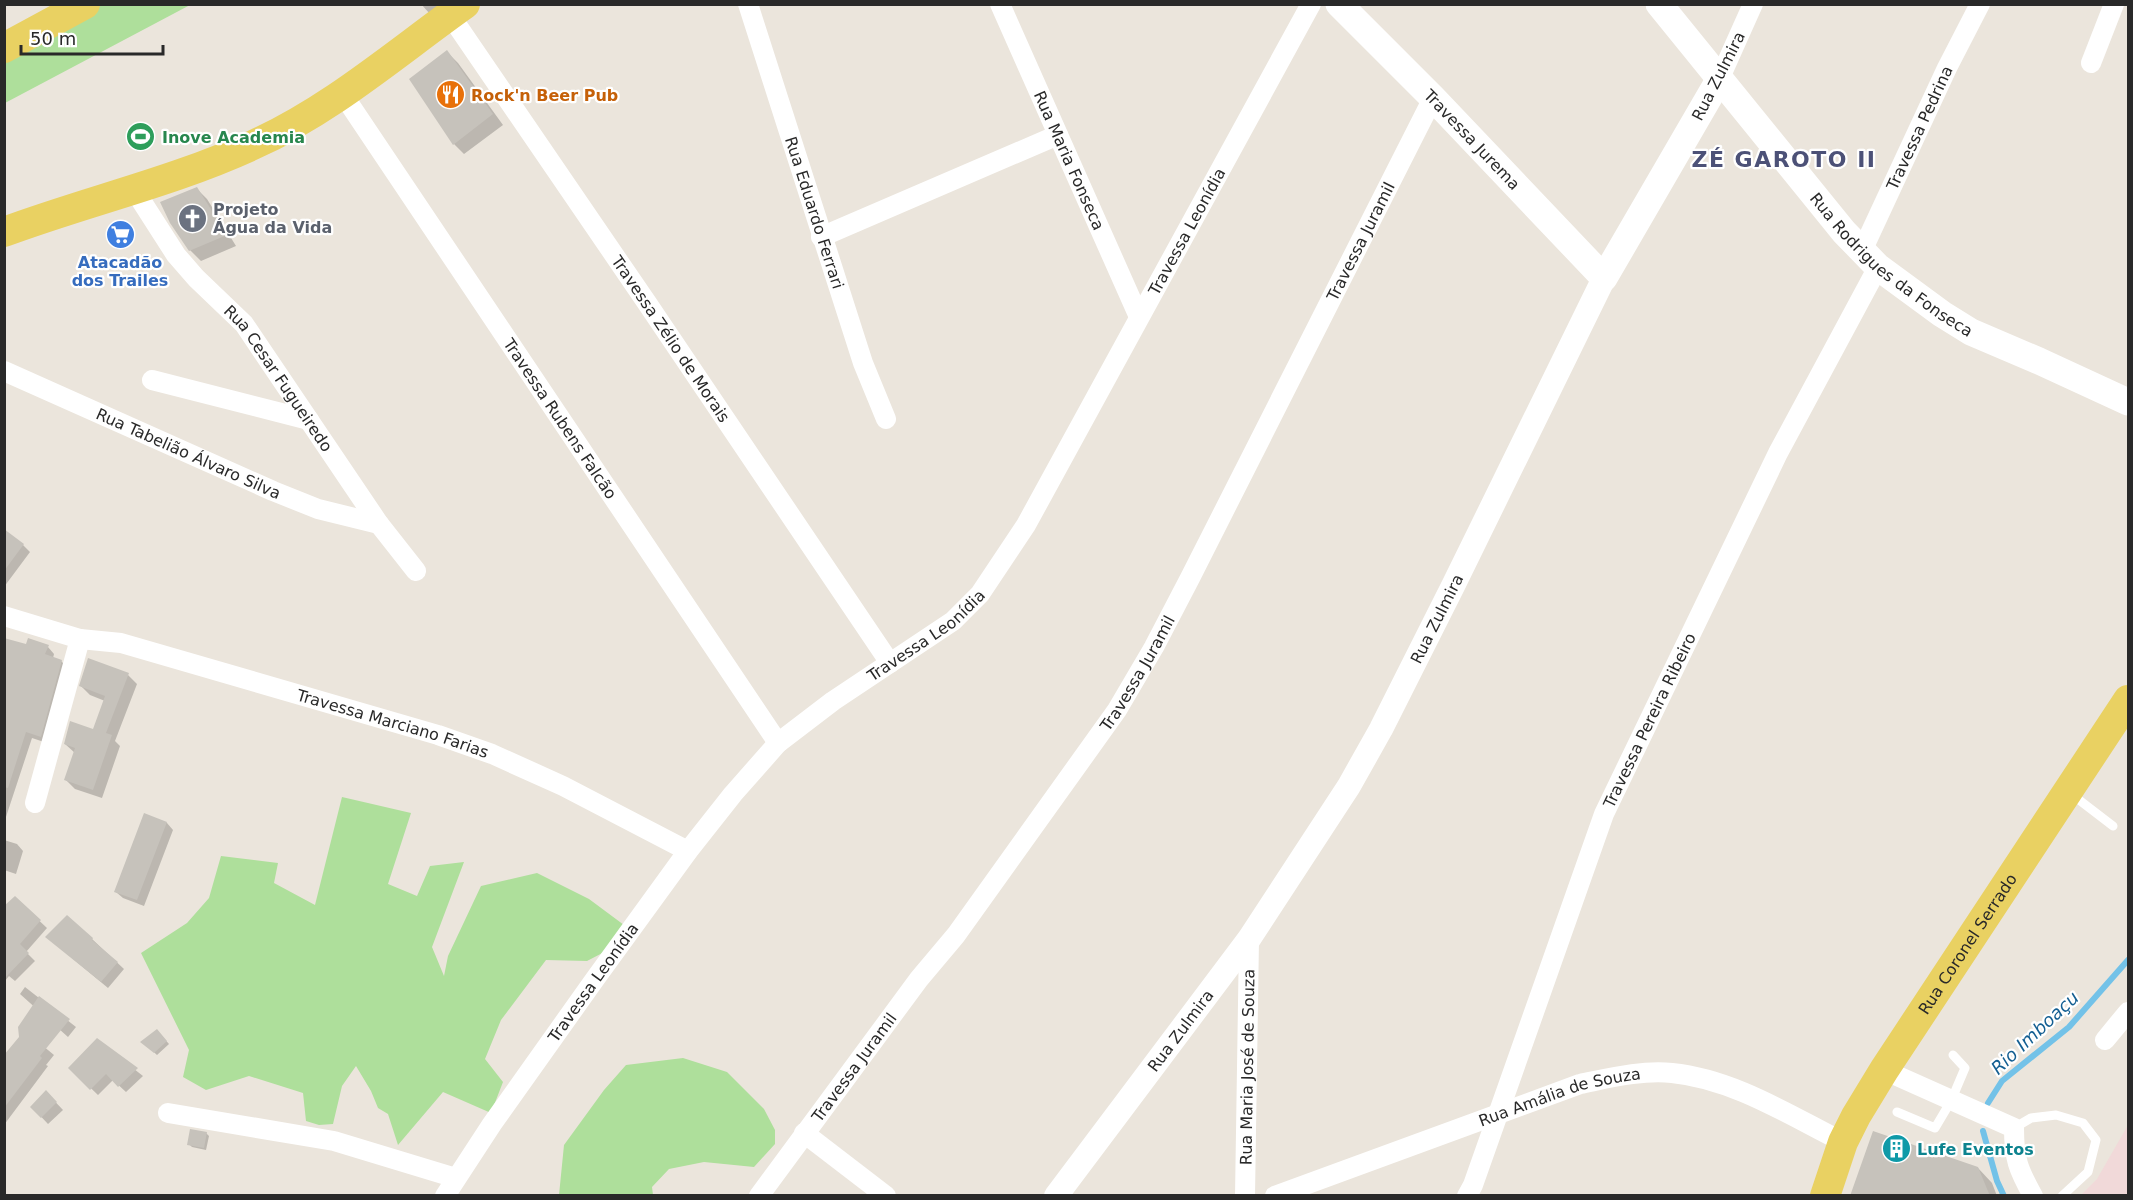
<svg xmlns="http://www.w3.org/2000/svg" width="2133" height="1200" viewBox="0 0 2133 1200" font-family="'DejaVu Sans',sans-serif">
  <style>
    .medical { fill: #f1d9d9 }
    .green { fill: #aedf9b }
    .shadow { fill: #0003 }
    .lines { fill: none; stroke-linecap: round; stroke-linejoin: round }
    .stream { stroke: #73c2e8; stroke-width: 6 }
    .building { fill: #c6c2bb }
    .service { stroke: #fff; stroke-width: 9 }
    .minor { stroke: #fff; stroke-width: 20 }
    .tertiary { stroke: #fff; stroke-width: 24 }
    .secondary { stroke: #fff; stroke-width: 27 }
    .primary { stroke: #e9d162; stroke-width: 30 }
    .labels { text-anchor: middle; stroke-width: 4.5; stroke-linejoin: round; paint-order: stroke }
    .street-label { font-size: 16px; fill: #292929; stroke: #fff }
    .food-label { font-size: 16px; font-weight: bold; fill: #c56008; stroke: #fff; text-anchor: start }
    .leisure-label { font-size: 16px; font-weight: bold; fill: #27864d; stroke: #fff; text-anchor: start }
    .worship-label { font-size: 16px; font-weight: bold; fill: #5b616d; stroke: #fff; text-anchor: start }
    .shop-label { font-size: 16px; font-weight: bold; fill: #366cbe; stroke: #fff }
    .culture-label { font-size: 16px; font-weight: bold; fill: #0d838f; stroke: #fff; text-anchor: start }
    .water-label { font-size: 18px; font-style: italic; fill: #145f92; stroke: #fff }
    .district-label { font-size: 22px; font-weight: bold; letter-spacing: 1.5px; fill: #4c5177; stroke: #fff }
  </style>
  <rect width="100%" height="100%" fill="#ebe5dc"/>
  <path class="medical" d="M 2128,1125 L 2128,1195 L 2081,1195 L 2097,1179 Z"/>
  <path class="green" d="M 95,5 L 190,5 L 5,103 L 4,53 Z
    M 342,797 L 411,813 L 388,884 L 417,896 L 430,866 L 464,862 L 432,947 L 444,976 L 448,956 L 481,886 L 537,873 L 589,899 L 624,925 L 612,948 L 587,961 L 546,960 L 501,1020 L 485,1059 L 503,1082 L 491,1113 L 443,1092 L 398,1145 L 388,1114 L 378,1108 L 371,1091 L 356,1066 L 342,1086 L 333,1124 L 319,1125 L 306,1121 L 303,1093 L 249,1076 L 206,1090 L 183,1077 L 189,1050 L 141,953 L 187,923 L 209,898 L 221,856 L 278,863 L 274,883 L 315,905 Z
    M 683,1058 L 727,1072 L 764,1109 L 775,1130 L 775,1144 L 754,1167 L 704,1162 L 669,1169 L 652,1187 L 653,1195 L 559,1195 L 564,1145 L 604,1090 L 626,1065 Z"/>
  <path class="shadow" d="M 421,4 L 445,4 L 430,14 Z
    M 447,52 L 458,63 L 503,125 L 464,154 L 454,144 Z
    M 197,189 L 207,199 L 236,246 L 201,261 L 190,250 Z
    M 4,539 L 23,545 L 30,552 L 4,587 Z
    M 4,640 L 27,646 L 48,647 L 54,654 L 53,658 L 61,661 L 68,668 L 47,743 L 32,738 L 4,823 Z
    M 128,675 L 137,684 L 115,741 L 120,746 L 102,798 L 75,789 L 66,780 L 75,753 L 65,744 L 93,731 L 105,701 L 90,695 L 81,686 Z
    M 145,815 L 167,823 L 173,830 L 144,906 L 123,898 L 116,892 Z
    M 4,840 L 17,844 L 23,851 L 16,874 L 4,870 Z
    M 15,898 L 47,928 L 26,952 L 35,961 L 15,981 L 9,976 L 5,981 L 4,909 Z
    M 92,939 L 124,969 L 108,988 L 54,943 Z
    M 25,987 L 76,1027 L 68,1037 L 20,994 Z
    M 19,1026 L 54,1055 L 46,1065 L 48,1066 L 4,1125 L 4,1079 L 21,1038 Z
    M 160,1034 L 169,1044 L 157,1055 L 143,1042 Z
    M 97,1040 L 143,1076 L 126,1092 L 113,1080 L 98,1095 L 72,1070 Z
    M 46,1092 L 63,1110 L 48,1124 L 32,1107 Z
    M 206,1133 L 209,1136 L 206,1150 L 192,1147 L 189,1144 Z
    M 1978,1168 L 1992,1183 L 1997,1196 L 1852,1196 Z"/>
  <g class="lines">
    <path class="stream" d="M 1988,1103 L 2002,1081 L 2069,1027 L 2128,960
      M 1983,1131 L 1997,1181 L 2004,1196"/>
  </g>
  <path class="building" d="M 447,50 L 493,114 L 453,145 L 409,79 Z
    M 197,187 L 227,235 L 189,251 L 170,223 L 160,202 Z
    M 4,529 L 24,544 L 4,571 Z
    M 4,638 L 26,644 L 28,638 L 49,645 L 45,654 L 62,660 L 41,737 L 26,732 L 8,788 L 4,787 Z
    M 88,658 L 129,673 L 106,733 L 112,735 L 93,790 L 64,780 L 75,748 L 64,744 L 70,721 L 93,729 L 105,696 L 79,686 Z
    M 144,813 L 167,822 L 137,900 L 114,892 Z
    M 15,896 L 41,920 L 20,944 L 29,953 L 4,979 L 4,906 Z
    M 67,915 L 93,938 L 92,940 L 118,962 L 101,982 L 45,937 Z
    M 39,996 L 70,1019 L 40,1056 L 42,1058 L 4,1108 L 4,1055 L 19,1037 L 18,1027 Z
    M 157,1029 L 167,1041 L 154,1053 L 140,1042 Z
    M 97,1038 L 138,1068 L 118,1087 L 106,1074 L 90,1090 L 68,1068 Z
    M 46,1090 L 57,1102 L 41,1118 L 30,1107 Z
    M 190,1129 L 207,1132 L 204,1148 L 187,1145 Z
    M 1873,1131 L 1978,1167 L 1990,1196 L 1850,1196 Z"/>
  <g class="lines">
    <path class="service" d="M 2070,793 L 2113,826
      M 1897,1112 L 1935,1128 L 1951,1101 L 1965,1068 L 1953,1055
      M 2014,1128 L 2031,1118 L 2056,1115 L 2083,1123 L 2096,1140 L 2088,1172 L 2062,1196"/>
    <g class="minor">
      <path id="s1" d="M 748,4 L 863,363 L 886,419"/>
      <path id="s2" d="M 1000,4 L 1139,317"/>
      <path id="s3" d="M 450,15 L 647,303 L 890,663"/>
      <path d="M 2091,63 L 2114,4"/>
      <path d="M 1719,80 L 1753,4"/>
      <path id="s4" d="M 342,93 L 778,743"/>
      <path id="s5" d="M 135,191 L 176,255 L 196,278 L 244,324 L 379,524 L 416,571"/>
      <path d="M 821,237 L 1058,135"/>
      <path id="s6" d="M 1862,251 L 1947,68 L 1980,4"/>
      <path id="s7" d="M 4,371 L 273,491 L 318,509 L 379,524"/>
      <path d="M 152,380 L 309,420"/>
      <path id="s8" d="M 4,616 L 80,639 L 121,643 L 438,735 L 492,754 L 563,786 L 688,851"/>
      <path d="M 35,803 L 80,639"/>
      <path d="M 2105,1040 L 2128,1012"/>
      <path d="M 1884,1070 L 2014,1128 C 2014,1159 2018,1169 2033,1196"/>
      <path d="M 168,1113 L 334,1141 L 456,1178"/>
      <path d="M 804,1133 L 886,1196"/>
      <path id="s9" d="M 445,1196 L 492,1124 L 595,979 L 688,851 L 733,794 L 778,743 L 833,701 L 953,621 L 980,594 L 1026,525 L 1311,4"/>
      <path id="s10" d="M 759,1196 L 919,979 L 956,935 L 1117,710 L 1154,647 L 1190,578 L 1433,98"/>
      <path id="s11" d="M 1245,1196 L 1249,939"/>
      <path id="s12" d="M 1275,1196 L 1580,1084 C 1610,1078 1641,1070 1672,1073 C 1733,1079 1789,1115 1843,1142"/>
      <path id="s13" d="M 1467,1196 L 1473,1185 L 1604,814 L 1778,453 L 1878,267"/>
    </g>
    <path class="tertiary" id="s14" d="M 1056,1196 L 1249,939 L 1349,786 L 1381,729 L 1453,586 L 1604,278"/>
    <g class="secondary">
      <path id="s15" d="M 1339,4 L 1433,98 L 1604,278 L 1719,80"/>
      <path id="s16" d="M 1659,4 L 1844,232 L 1878,267 L 1942,314 L 1971,332 L 2039,361 L 2128,402"/>
    </g>
    <g class="primary">
      <path d="M 4,48 L 85,4"/>
      <path d="M 4,232 C 87,201 173,182 253,145 C 331,110 396,53 465,4"/>
      <path id="s17" d="M 1825,1196 L 1843,1142 L 1856,1116 L 1884,1070 L 2128,700"/>
    </g>
  </g>
  <defs>
    <symbol id="restaurant-disc" viewBox="-11 -11 22 22"><circle r="9.5" fill="#e8710a" stroke="#fff"/><path d="M-5-6h1v4h1v-4h1v4h1v-4h1v5L-1.5 .5V6h-2V.5L-5-1ZM5-6V6H3V1.5H1.5Q1.5-4 5-6Z" fill="#fff"/></symbol>
    <symbol id="stadium-disc" viewBox="-11 -11 22 22"><circle r="9.5" fill="#2e9e5b" stroke="#fff"/><path d="M0-5a6.5 5 0 1 0 0 10a6.5 5 0 1 0 0-10ZM-3.5-1.8h7v3.6h-7Z" fill="#fff"/></symbol>
    <symbol id="church-disc" viewBox="-11 -11 22 22"><circle r="9.5" fill="#6b7280" stroke="#fff"/><path d="M-1.2-6h2.4v3.5h3.3v2.4h-3.3V6h-2.4V-.1h-3.3v-2.4h3.3Z" fill="#fff"/></symbol>
    <symbol id="supermarket-disc" viewBox="-11 -11 22 22"><circle r="9.5" fill="#3f7fe0" stroke="#fff"/><path d="M-6-5.5h2.5l.6 2H6L4.5 2H-2.5L-4.4-4H-6ZM-1.5 3.2a1.3 1.3 0 1 0 .1 0ZM3 3.2a1.3 1.3 0 1 0 .1 0Z" fill="#fff"/></symbol>
    <symbol id="building-disc" viewBox="-11 -11 22 22"><circle r="9.5" fill="#0f9aa8" stroke="#fff"/><path d="M-4-6H4V6H1V3H-1V6H-4ZM-2.5-4.3h1.7v1.8h-1.7ZM.8-4.3h1.7v1.8H.8ZM-2.5-1h1.7V.8h-1.7ZM.8-1h1.7V.8H.8Z" fill="#fff"/></symbol>
  </defs>
  <g fill-rule="evenodd">
    <use href="#restaurant-disc" x="434" y="78" width="33" height="33"/>
    <use href="#stadium-disc" x="124" y="120" width="33" height="33"/>
    <use href="#church-disc" x="176" y="202" width="33" height="33"/>
    <use href="#supermarket-disc" x="104" y="218" width="33" height="33"/>
    <use href="#building-disc" x="1880" y="1132" width="33" height="33"/>
  </g>
  <g class="labels">
    <g class="street-label">
      <text transform="translate(1718 76) rotate(-63)" y="6">Rua Zulmira</text>
      <text dy="6" stroke="none"><textPath href="#s6" startOffset="136">Travessa Pedrina</textPath></text>
      <text dy="6" stroke="none"><textPath href="#s15" startOffset="190">Travessa Jurema</textPath></text>
      <text dy="6" stroke="none"><textPath href="#s2" startOffset="171">Rua Maria Fonseca</textPath></text>
      <text dy="6" stroke="none"><textPath href="#s1" startOffset="219">Rua Eduardo Ferrari</textPath></text>
      <text dy="6" stroke="none"><textPath href="#s9" startOffset="1232">Travessa Leonídia</textPath></text>
      <text dy="6" stroke="none"><textPath href="#s10" startOffset="1132">Travessa Juramil</textPath></text>
      <text dy="6" stroke="none"><textPath href="#s16" startOffset="351">Rua Rodrigues da Fonseca</textPath></text>
      <text dy="6" stroke="none"><textPath href="#s3" startOffset="392">Travessa Zélio de Morais</textPath></text>
      <text dy="6" stroke="none"><textPath href="#s5" startOffset="237">Rua Cesar Fugueiredo</textPath></text>
      <text dy="6" stroke="none"><textPath href="#s4" startOffset="392">Travessa Rubens Falcão</textPath></text>
      <text dy="6" stroke="none"><textPath href="#s7" startOffset="202">Rua Tabelião Álvaro Silva</textPath></text>
      <text dy="6" stroke="none"><textPath href="#s14" startOffset="693">Rua Zulmira</textPath></text>
      <text dy="6" stroke="none"><textPath href="#s9" startOffset="746">Travessa Leonídia</textPath></text>
      <text dy="6" stroke="none"><textPath href="#s10" startOffset="646">Travessa Juramil</textPath></text>
      <text dy="6" stroke="none"><textPath href="#s13" startOffset="510">Travessa Pereira Ribeiro</textPath></text>
      <text dy="6" stroke="none"><textPath href="#s8" startOffset="404">Travessa Marciano Farias</textPath></text>
      <text dy="6" stroke="none"><textPath href="#s17" startOffset="291">Rua Coronel Serrado</textPath></text>
      <text dy="6" stroke="none"><textPath href="#s9" startOffset="260">Travessa Leonídia</textPath></text>
      <text dy="6" stroke="none"><textPath href="#s14" startOffset="207">Rua Zulmira</textPath></text>
      <text dy="6" stroke="none"><textPath href="#s10" startOffset="160">Travessa Juramil</textPath></text>
      <text dy="6" stroke="none"><textPath href="#s11" startOffset="129">Rua Maria José de Souza</textPath></text>
      <text dy="6" stroke="none"><textPath href="#s12" startOffset="302">Rua Amália de Souza</textPath></text>
    </g>
    <g class="food-label">
      <text x="471" y="101">Rock'n Beer Pub</text>
    </g>
    <g class="leisure-label">
      <text x="162" y="143">Inove Academia</text>
    </g>
    <g class="worship-label">
      <text x="213" y="215">Projeto<tspan x="213" dy="18">Água da Vida</tspan></text>
    </g>
    <g class="shop-label">
      <text x="120" y="268">Atacadão<tspan x="120" dy="18">dos Trailes</tspan></text>
    </g>
    <g class="culture-label">
      <text x="1917" y="1155">Lufe Eventos</text>
    </g>
    <g class="water-label">
      <text transform="translate(2035 1033) rotate(-43)" y="6">Rio Imboaçu</text>
    </g>
    <g class="district-label">
      <text x="1784" y="167">ZÉ GAROTO II</text>
    </g>
  </g>
  <rect width="2133" height="1200" fill="none" stroke="#292929" stroke-width="12"/>
  <path d="M21 45v9h142v-9" fill="none" stroke="#292929" stroke-width="3"/>
  <text x="30" y="45" font-size="18" fill="#292929" stroke="#ffffff" stroke-width="4.5" paint-order="stroke">50 m</text>
</svg>
